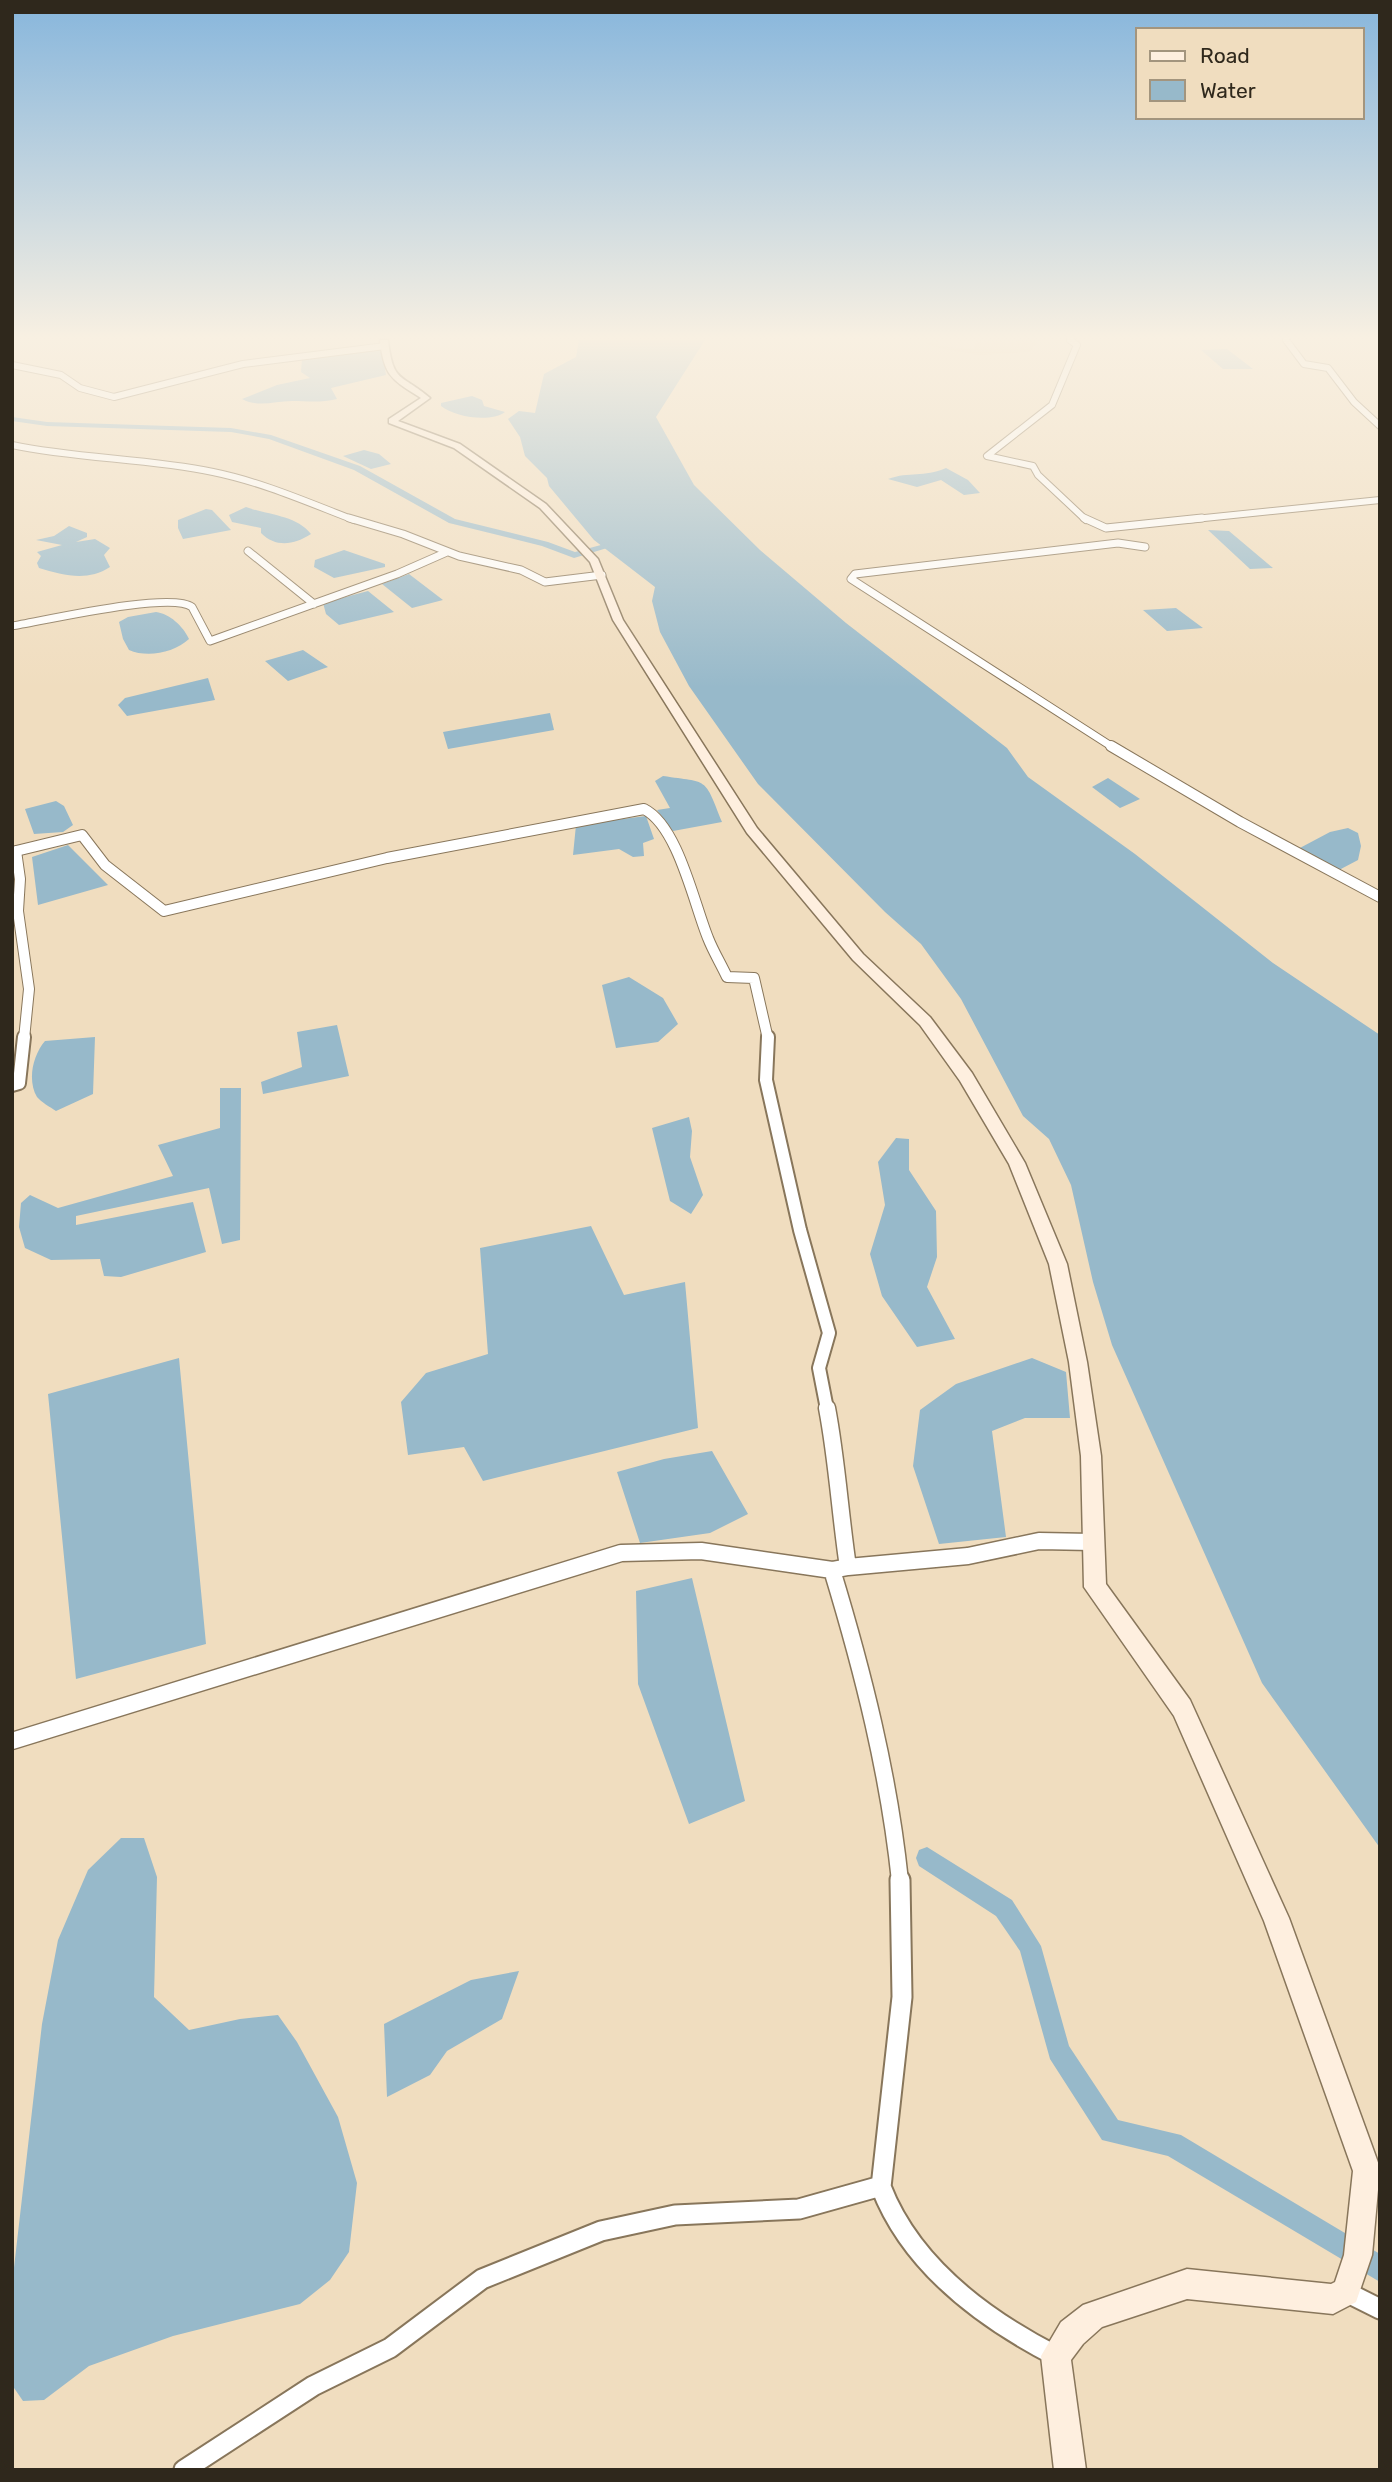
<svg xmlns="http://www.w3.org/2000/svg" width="1392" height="2482" viewBox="0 0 1392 2482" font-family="Rubik,sans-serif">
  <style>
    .built { fill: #ebd4af }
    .water { fill: #97b9ca }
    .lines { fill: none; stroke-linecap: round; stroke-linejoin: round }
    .canal { fill: #97b9ca; fill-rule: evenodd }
    .street-far5-casing { stroke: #88765b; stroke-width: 8 }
    .street-far4-casing { stroke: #88765b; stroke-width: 9 }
    .street-far3-casing { stroke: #88765b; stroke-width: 12 }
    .street-far2-casing { stroke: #88765b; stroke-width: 16 }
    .street-far1-casing { stroke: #88765b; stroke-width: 19 }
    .street-casing { stroke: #88765b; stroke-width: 23 }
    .secondary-casing { stroke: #88765b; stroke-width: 3 }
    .street-far5 { stroke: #fff; stroke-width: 6 }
    .street-far4 { stroke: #fff; stroke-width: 7 }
    .street-far3 { stroke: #fff; stroke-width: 10 }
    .street-far2 { stroke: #fff; stroke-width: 12 }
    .street-far1 { stroke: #fff; stroke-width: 16 }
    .street { stroke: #fff; stroke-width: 19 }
    .secondary { fill: #feefdf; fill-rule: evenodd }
  </style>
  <rect width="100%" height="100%" fill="#f0ddbf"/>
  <path class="built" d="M 931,340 L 940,340 L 937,346 L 973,349 L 976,342 L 959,340 L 1040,340 L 1029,352 L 979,355 L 938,348 L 928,344 Z"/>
  <path class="water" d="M 579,340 L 705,340 L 656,417 L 694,485 L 760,550 L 846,623 L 1007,748 L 1028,777 L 1135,854 L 1273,963 L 1380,1035 L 1380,1848 L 1262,1683 L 1112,1345 L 1093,1282 L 1071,1185 L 1049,1139 L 1023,1116 L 961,999 L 921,944 L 885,912 L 758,784 L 689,686 L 660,632 L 652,601 L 655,587 L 594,540 L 549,486 L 547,478 L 525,456 L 520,437 L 508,419 L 519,411 L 535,413 L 544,374 L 576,357 Z
    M 382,349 L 386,375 L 331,388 L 337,399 C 320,403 308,401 292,401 C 274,401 259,408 242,399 L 277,385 L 310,378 L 301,372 L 302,358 Z
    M 1227,349 L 1253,369 L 1223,369 L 1201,350 Z
    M 472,396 L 482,400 L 484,406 L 505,412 C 490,423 455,417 441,406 L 441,403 Z
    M 364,450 L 379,454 L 391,464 L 371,469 L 343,456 Z
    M 946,468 L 968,480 L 980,493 L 964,495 L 941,480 L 917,487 L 888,479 C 910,471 923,478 946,468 Z
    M 246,507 C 267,515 296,515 311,534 C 294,545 276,548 261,533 L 261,528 L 232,522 L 229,515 Z
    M 206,509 L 212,510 L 231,530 L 183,539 L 178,528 L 178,520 Z
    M 69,526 L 87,533 L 87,537 L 76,542 L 95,539 L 110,548 L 104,555 L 110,567 C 87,582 63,575 39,568 L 37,563 L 41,556 L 37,552 L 62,545 L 36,540 L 54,536 Z
    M 1208,530 L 1229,531 L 1273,568 L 1250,569 Z
    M 344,550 L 385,564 L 385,567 L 334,578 L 314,567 L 315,560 Z
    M 409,574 L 443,600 L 412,608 L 382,584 Z
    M 368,591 L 394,612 L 339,625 L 326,614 L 323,603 Z
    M 1176,608 L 1203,628 L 1167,631 L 1143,610 Z
    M 156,612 C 170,614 183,626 189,639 C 174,653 147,658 129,650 L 123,639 L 119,622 L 128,617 Z
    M 303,650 L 328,667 L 288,681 L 265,661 Z
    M 208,678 L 215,700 L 127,716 L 118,705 L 125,698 Z
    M 550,713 L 554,730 L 448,749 L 443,732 Z
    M 663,776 C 709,783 704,776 722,822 L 673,831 L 657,810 L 670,808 L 655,781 Z
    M 1108,778 L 1140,799 L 1120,808 L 1092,787 Z
    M 56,801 L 64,806 L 73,825 L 63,832 L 34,834 L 25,809 Z
    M 646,816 L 654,839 L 643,843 L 644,856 L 633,857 L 619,849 L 573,855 L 576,825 Z
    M 1348,828 L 1358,833 L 1361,846 L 1358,860 L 1339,870 L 1298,849 L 1330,832 Z
    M 68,845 L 108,885 L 38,905 L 32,857 Z
    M 629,977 L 663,998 L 678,1024 L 658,1042 L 616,1048 L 602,985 Z
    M 337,1025 L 349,1076 L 263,1094 L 261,1082 L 302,1067 L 297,1032 Z
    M 95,1037 L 93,1094 L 56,1111 C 50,1107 41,1102 37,1097 C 27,1080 33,1055 45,1041 Z
    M 220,1088 L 241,1088 L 240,1240 L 222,1244 L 209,1188 L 76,1216 L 76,1225 L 193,1202 L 206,1252 L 121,1277 L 104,1276 L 100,1259 L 51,1260 L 25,1248 L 19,1227 L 21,1203 L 30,1195 L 58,1208 L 173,1176 L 158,1145 L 220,1128 Z
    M 689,1117 L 692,1131 L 690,1157 L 703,1195 L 691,1214 L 670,1201 L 652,1128 Z
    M 896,1138 L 909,1139 L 909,1170 L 936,1211 L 937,1257 L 927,1287 L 955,1339 L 917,1347 L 882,1296 L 870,1254 L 885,1205 L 878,1162 Z
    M 591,1226 L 624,1295 L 685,1282 L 698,1428 L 483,1481 L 464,1447 L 408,1455 L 401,1402 L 426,1373 L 488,1354 L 480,1248 Z
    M 179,1358 L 206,1644 L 76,1679 L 48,1394 Z
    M 1032,1358 L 1066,1372 L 1070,1418 L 1025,1418 L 992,1431 L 1006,1537 L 939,1544 L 913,1466 L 920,1410 L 956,1384 Z
    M 712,1451 L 748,1514 L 710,1533 L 640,1543 L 617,1472 L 664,1459 Z
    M 692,1578 L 745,1801 L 689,1824 L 638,1684 L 636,1591 Z
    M 121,1838 L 144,1838 L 157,1877 L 154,1997 L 189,2030 L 240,2019 L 278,2015 L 297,2042 L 338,2117 L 357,2183 L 349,2252 L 330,2280 L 300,2304 L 173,2336 L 89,2366 L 44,2400 L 23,2401 L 12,2385 L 12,2285 L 42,2024 L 58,1940 L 88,1870 Z
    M 519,1971 L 502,2019 L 447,2051 L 430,2075 L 387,2097 L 384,2024 L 471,1980 Z"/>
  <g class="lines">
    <path class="canal" d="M 12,417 L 47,422 L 231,428 L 271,435 L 360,466 L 455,519 L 548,542 L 575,552 L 623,539 L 627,542 L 574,558 L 542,546 L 449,523 L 354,470 L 269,439 L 231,432 L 47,426 L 12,421 Z
      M 927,1847 L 1012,1900 L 1041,1946 L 1069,2046 L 1118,2120 L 1181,2135 L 1380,2254 L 1380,2282 L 1168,2156 L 1102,2140 L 1050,2059 L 1020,1951 L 996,1916 L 919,1866 L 916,1858 L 919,1850 Z"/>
    <defs>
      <path id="street-far5" d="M 1070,340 L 1077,345 L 1052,405 L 987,456 L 1033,466 L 1038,475 L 1086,520
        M 1286,340 L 1304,364 L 1328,368 L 1354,402 L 1380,426
        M 12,365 L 61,375 L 80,388 L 114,397 L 243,364 L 385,346
        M 12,445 C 78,459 147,458 213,472 C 262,482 307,502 354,520
        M 1185,520 L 1380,500"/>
      <path id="street-far4" d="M 349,518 L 403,534 L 459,556 L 521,570 L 545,582 L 602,575
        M 1084,518 L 1106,528 L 1202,518
        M 248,551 L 314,604
        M 12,626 C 43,621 171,591 192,607 L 210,641 L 397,574 L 447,552
        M 1114,748 L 851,579 L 855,574 L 1118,543 L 1145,547"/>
      <path id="street-far3" d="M 1111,746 L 1240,822 L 1380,897
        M 16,851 L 20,879 L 18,911 L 29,989 L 24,1039
        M 12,852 L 82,835 L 105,865 L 164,911 L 387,858 L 644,809 C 678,826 694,904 708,938 C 713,951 721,964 727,977 L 754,978 L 768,1039"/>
      <path id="street-far2" d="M 768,1037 L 766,1080 L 800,1230 L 829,1333 L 819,1368 L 827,1409
        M 12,1085 L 19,1083 L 24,1037"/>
      <path id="street-far1" d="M 827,1408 C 837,1460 840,1514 848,1567 L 832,1570 C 863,1672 889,1775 900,1881
        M 848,1567 L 968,1556 L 1039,1541 L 1092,1542
        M 12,1741 L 621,1553 L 701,1551 L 832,1570"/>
      <path id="street" d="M 900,1880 L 902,1997 L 881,2187 C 911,2265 984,2319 1056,2356
        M 1346,2292 L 1380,2309
        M 184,2470 L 313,2386 L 390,2348 L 482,2279 L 601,2231 L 675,2215 L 799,2209 L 881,2186"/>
      <path id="secondary" d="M 380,340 L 388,340 C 393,384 401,373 430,398 L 398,421 L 460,444 L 546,504 L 598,559 L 623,620 L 757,828 L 863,954 L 930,1017 L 972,1073 L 1025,1163 L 1067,1264 L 1087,1362 L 1101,1456 L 1106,1584 L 1190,1700 L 1289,1918 L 1380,2168 L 1372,2255 L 1356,2302 L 1333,2314 L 1187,2299 L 1102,2327 L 1083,2344 L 1071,2360 L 1086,2470 L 1054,2470 L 1041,2356 L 1061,2322 L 1083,2305 L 1187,2269 L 1331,2284 L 1335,2282 L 1344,2255 L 1353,2171 L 1264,1921 L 1174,1716 L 1084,1587 L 1081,1456 L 1069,1362 L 1049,1264 L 1009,1164 L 960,1081 L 920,1025 L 853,960 L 747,833 L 613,620 L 590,562 L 540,508 L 454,448 L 389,423 L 389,419 L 421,398 C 391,379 384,376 380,340 Z"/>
    </defs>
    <use href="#street-far5" class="street-far5-casing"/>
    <use href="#street-far4" class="street-far4-casing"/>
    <use href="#street-far3" class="street-far3-casing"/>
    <use href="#street-far2" class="street-far2-casing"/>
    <use href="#street-far1" class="street-far1-casing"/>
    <use href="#street" class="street-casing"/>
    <use href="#secondary" class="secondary-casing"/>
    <use href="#street-far5" class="street-far5"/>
    <use href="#street-far4" class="street-far4"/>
    <use href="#street-far3" class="street-far3"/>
    <use href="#street-far2" class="street-far2"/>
    <use href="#street-far1" class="street-far1"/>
    <use href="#street" class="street"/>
    <use href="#secondary" class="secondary"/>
  </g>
  <linearGradient id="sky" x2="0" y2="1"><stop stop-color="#87b6dc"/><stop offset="0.49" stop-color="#f8f0e2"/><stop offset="1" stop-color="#f8f0e2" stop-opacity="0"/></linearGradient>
  <rect width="1392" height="688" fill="url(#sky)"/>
  <rect width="1392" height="2482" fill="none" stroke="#2f281c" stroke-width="28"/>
  <rect x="1136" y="28" width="228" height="91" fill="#f0ddbf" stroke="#a3957e" stroke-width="2"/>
  <rect x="1150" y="51" width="35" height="10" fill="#feefdf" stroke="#a3957e" stroke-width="2"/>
  <text x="1200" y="63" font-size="21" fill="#2f281c">Road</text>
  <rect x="1150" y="80" width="35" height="21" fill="#97b9ca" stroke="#a3957e" stroke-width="2"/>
  <text x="1200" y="98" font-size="21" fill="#2f281c">Water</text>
</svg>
